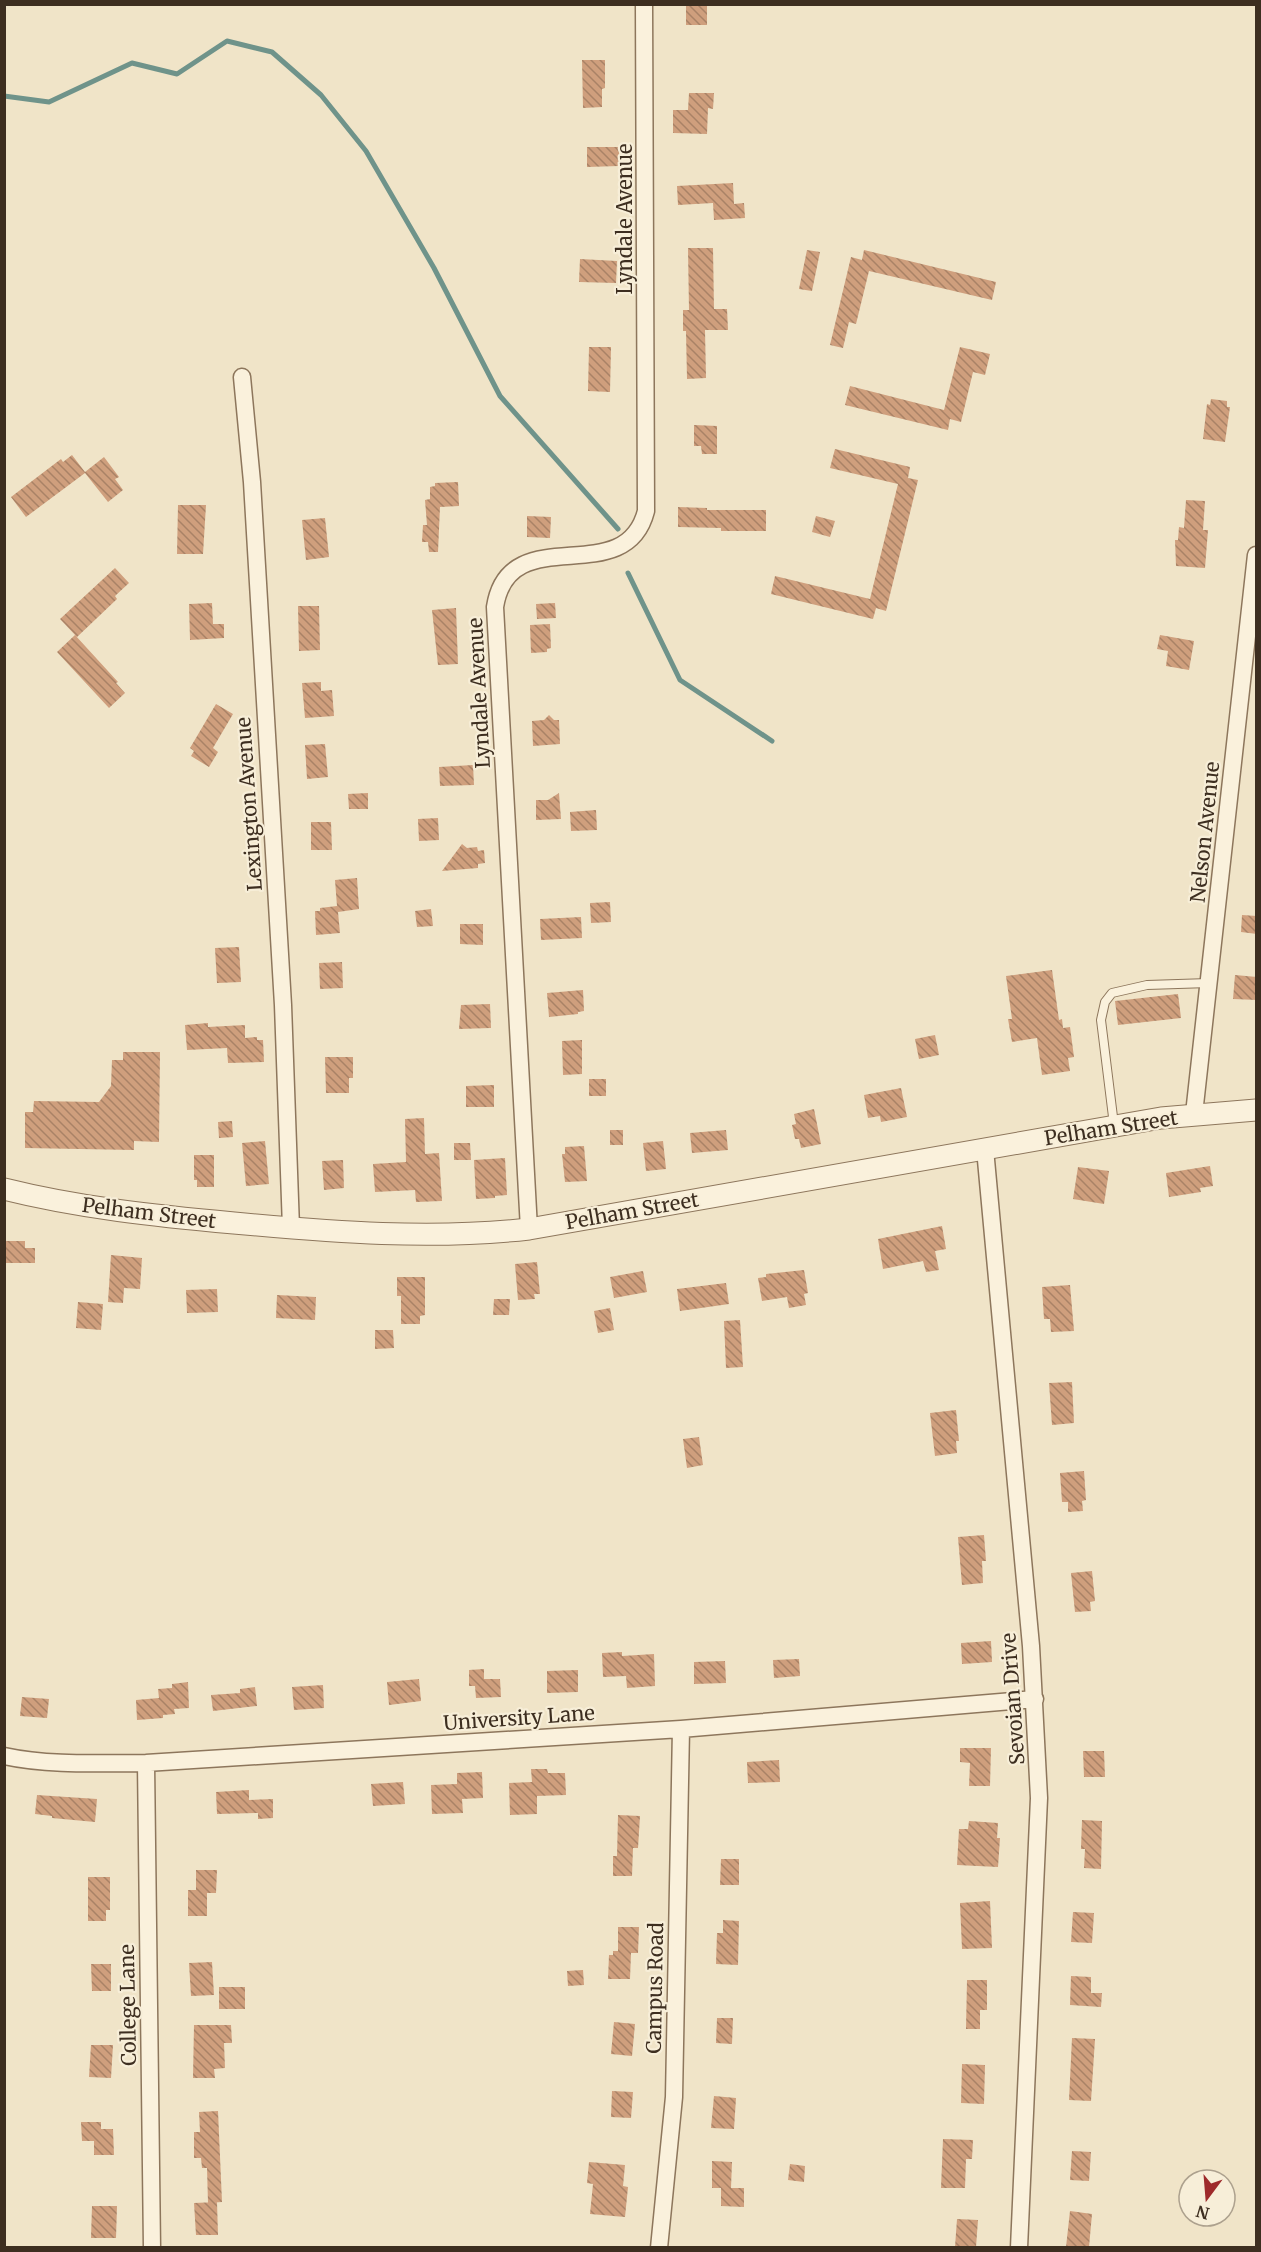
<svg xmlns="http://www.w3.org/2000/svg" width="1261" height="2252" viewBox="0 0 1261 2252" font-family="Merriweather,serif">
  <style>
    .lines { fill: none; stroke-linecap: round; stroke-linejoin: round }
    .stream { stroke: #6f938a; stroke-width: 5 }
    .building { fill: url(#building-back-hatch) }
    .service-casing { stroke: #8d765c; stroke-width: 10 }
    .minor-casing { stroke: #8d765c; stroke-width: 19 }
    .tertiary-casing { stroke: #8d765c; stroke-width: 23 }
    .service { stroke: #faf1dc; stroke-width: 8 }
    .minor { stroke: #faf1dc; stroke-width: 16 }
    .tertiary { stroke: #faf1dc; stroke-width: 21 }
    .labels { text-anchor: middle; stroke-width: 4.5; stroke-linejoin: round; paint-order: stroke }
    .street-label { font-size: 20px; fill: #3d2e20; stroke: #f7eed8 }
  </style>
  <defs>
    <pattern id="building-back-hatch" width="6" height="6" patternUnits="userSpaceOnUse" patternTransform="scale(1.5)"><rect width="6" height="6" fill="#cf9f7d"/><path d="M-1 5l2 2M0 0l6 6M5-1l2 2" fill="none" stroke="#a98266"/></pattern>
  </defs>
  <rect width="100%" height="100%" fill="#f0e4c8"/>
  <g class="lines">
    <path class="stream" d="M 4,96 L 49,102 L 132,63 L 177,74 L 227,41 L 272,52 L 321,95 L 366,151 L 434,268 L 500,396 L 618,529
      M 628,573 L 680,680 L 772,741"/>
  </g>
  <path class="building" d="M 686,4 L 707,4 L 707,25 L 686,25 Z
    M 582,60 L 605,60 L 605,88 L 602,89 L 602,107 L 583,108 Z
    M 689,93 L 714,93 L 713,109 L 708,108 L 707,134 L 673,133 L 673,110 L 688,110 Z
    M 587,147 L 619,147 L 619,166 L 587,167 Z
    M 733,183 L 734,204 L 744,203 L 745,218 L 714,220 L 713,203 L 678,205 L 677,186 Z
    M 688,248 L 713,248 L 714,309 L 727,309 L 728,330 L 705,330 L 706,378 L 687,379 L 686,331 L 683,331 L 683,310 L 689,310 Z
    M 807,250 L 820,252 L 812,291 L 799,289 Z
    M 864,250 L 996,282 L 992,300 L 869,271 L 856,324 L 849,322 L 843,348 L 830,345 L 851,257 L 862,260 Z
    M 580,259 L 617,261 L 616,283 L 579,282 Z
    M 589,347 L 611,347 L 610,392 L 588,391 Z
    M 960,347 L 990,354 L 985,375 L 973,372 L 961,422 L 950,419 L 948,430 L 845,405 L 850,386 L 944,410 Z
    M 1211,399 L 1227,401 L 1227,407 L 1230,407 L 1225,442 L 1203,439 L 1207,404 L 1210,405 Z
    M 694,425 L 717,426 L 717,454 L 702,454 L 701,446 L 694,446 Z
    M 835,449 L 910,467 L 908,478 L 918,480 L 886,611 L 876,608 L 873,619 L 771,594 L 775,576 L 870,599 L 898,484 L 830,468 Z
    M 72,455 L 85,472 L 104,457 L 119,477 L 115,479 L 123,490 L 108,502 L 85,473 L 26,517 L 11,497 L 61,459 L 63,462 Z
    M 458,482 L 459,506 L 440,507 L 438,552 L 429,552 L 428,542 L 422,542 L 423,525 L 427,525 L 425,500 L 430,499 L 430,487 L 435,486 L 435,483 Z
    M 1186,500 L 1205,501 L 1203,530 L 1208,530 L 1205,568 L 1176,566 L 1175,540 L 1178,540 L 1179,527 L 1184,528 Z
    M 178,505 L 206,505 L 203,554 L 177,554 Z
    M 678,507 L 707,508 L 707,510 L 766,510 L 766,531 L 721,531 L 721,528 L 678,527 Z
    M 527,516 L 551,517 L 550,538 L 527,537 Z
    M 816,516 L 835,521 L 830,537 L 812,532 Z
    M 325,518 L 329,557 L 306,560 L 302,520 Z
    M 115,568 L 129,583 L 115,596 L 117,599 L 77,637 L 60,619 Z
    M 212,603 L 213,624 L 224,624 L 224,638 L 190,640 L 189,604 Z
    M 555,603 L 556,618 L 537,619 L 536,604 Z
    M 298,606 L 319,606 L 320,650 L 299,651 Z
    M 456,608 L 458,664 L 438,665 L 432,610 Z
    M 550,624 L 551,648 L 547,649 L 547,652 L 531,653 L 530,625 Z
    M 75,635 L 118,682 L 116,683 L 125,693 L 109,708 L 57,652 Z
    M 1160,635 L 1194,641 L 1189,670 L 1166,666 L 1168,651 L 1157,649 Z
    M 321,682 L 321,691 L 332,690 L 334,716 L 305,718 L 302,683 Z
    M 216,704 L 233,714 L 213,748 L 218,752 L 209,767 L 191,756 L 194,751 L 190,748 Z
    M 549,715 L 554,720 L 559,720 L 560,744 L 533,746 L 532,721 L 544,720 Z
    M 325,744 L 328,777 L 307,779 L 305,745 Z
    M 473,765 L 474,785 L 440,786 L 439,767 Z
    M 368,793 L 368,809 L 349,809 L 348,794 Z
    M 559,793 L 561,819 L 536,820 L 536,800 L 548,800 Z
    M 596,810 L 597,830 L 571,831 L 570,812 Z
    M 438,818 L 439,840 L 419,841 L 418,819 Z
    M 311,822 L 331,822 L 332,850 L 311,850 Z
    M 462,844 L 467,848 L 477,847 L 478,851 L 484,850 L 485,863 L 478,864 L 478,868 L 442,871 Z
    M 357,878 L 359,909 L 338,912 L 340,933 L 316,935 L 315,911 L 320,911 L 320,908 L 337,906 L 335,880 Z
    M 610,902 L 611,922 L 591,923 L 590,903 Z
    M 431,909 L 433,926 L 417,927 L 415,911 Z
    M 1242,915 L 1257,916 L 1257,934 L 1241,932 Z
    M 581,917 L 582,938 L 541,940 L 540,919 Z
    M 460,924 L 483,924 L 483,945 L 460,944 Z
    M 239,947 L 241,982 L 217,983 L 215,948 Z
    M 342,962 L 343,988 L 320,989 L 319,963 Z
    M 1052,970 L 1059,1020 L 1062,1019 L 1063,1028 L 1070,1027 L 1074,1057 L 1068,1058 L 1070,1071 L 1042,1075 L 1037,1038 L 1012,1042 L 1008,1019 L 1012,1019 L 1006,976 Z
    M 1235,975 L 1257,977 L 1257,1000 L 1233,999 Z
    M 583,990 L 584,1011 L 578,1012 L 578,1014 L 549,1017 L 547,993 Z
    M 1178,994 L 1181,1018 L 1118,1025 L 1115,1001 Z
    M 490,1004 L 491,1028 L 459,1029 L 461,1005 Z
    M 208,1023 L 208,1027 L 245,1025 L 245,1038 L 257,1037 L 257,1040 L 263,1040 L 264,1062 L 228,1063 L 227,1048 L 187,1050 L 185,1025 Z
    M 935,1035 L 939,1055 L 919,1059 L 915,1039 Z
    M 582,1040 L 582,1074 L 563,1075 L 562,1041 Z
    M 123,1052 L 160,1052 L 159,1142 L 134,1141 L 134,1150 L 25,1148 L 25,1112 L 33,1112 L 34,1101 L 99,1102 L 111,1086 L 112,1060 L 123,1060 Z
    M 325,1057 L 353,1057 L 353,1078 L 349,1078 L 349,1093 L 326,1093 Z
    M 589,1079 L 606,1079 L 606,1096 L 589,1096 Z
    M 494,1085 L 494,1107 L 466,1107 L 466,1086 Z
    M 901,1088 L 907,1117 L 881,1122 L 880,1116 L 868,1118 L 864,1095 Z
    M 814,1109 L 821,1144 L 801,1148 L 799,1139 L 795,1139 L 792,1125 L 796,1124 L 794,1114 Z
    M 424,1118 L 425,1154 L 439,1153 L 442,1201 L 416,1202 L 415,1190 L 375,1192 L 373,1164 L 406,1162 L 405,1119 Z
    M 232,1121 L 233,1137 L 219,1138 L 218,1122 Z
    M 610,1130 L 623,1130 L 623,1145 L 610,1145 Z
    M 726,1130 L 728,1150 L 692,1153 L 690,1133 Z
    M 265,1141 L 269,1184 L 246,1186 L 242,1143 Z
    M 663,1141 L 666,1169 L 646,1171 L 643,1143 Z
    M 454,1143 L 470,1143 L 471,1160 L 454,1160 Z
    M 584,1146 L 587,1181 L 565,1182 L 562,1154 L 565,1154 L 565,1147 Z
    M 194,1155 L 214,1155 L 214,1187 L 197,1187 L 197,1180 L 194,1180 Z
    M 505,1158 L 507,1195 L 495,1196 L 495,1198 L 476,1199 L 474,1160 Z
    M 343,1160 L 344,1188 L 324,1190 L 322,1161 Z
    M 1210,1166 L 1213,1186 L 1200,1188 L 1201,1192 L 1169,1197 L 1166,1173 Z
    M 1078,1167 L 1109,1171 L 1104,1204 L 1073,1199 Z
    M 942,1226 L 946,1249 L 935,1251 L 939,1270 L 926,1272 L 923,1261 L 883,1269 L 878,1239 Z
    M 4,1241 L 25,1241 L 25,1248 L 35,1248 L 35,1263 L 4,1263 Z
    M 111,1255 L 142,1258 L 140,1289 L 124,1288 L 123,1303 L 108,1302 Z
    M 537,1262 L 540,1294 L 534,1294 L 535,1299 L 518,1300 L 515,1264 Z
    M 804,1270 L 808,1293 L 804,1294 L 806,1305 L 789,1308 L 787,1297 L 762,1301 L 758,1278 L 766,1277 L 766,1274 Z
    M 643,1271 L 647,1292 L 614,1298 L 610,1277 Z
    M 397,1277 L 425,1277 L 425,1315 L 420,1316 L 420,1324 L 401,1324 L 401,1296 L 397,1296 Z
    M 726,1283 L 729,1304 L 680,1311 L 677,1289 Z
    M 1070,1285 L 1074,1331 L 1051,1332 L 1050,1319 L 1044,1319 L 1042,1287 Z
    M 217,1289 L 218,1312 L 187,1313 L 186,1290 Z
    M 277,1295 L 316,1297 L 315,1320 L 276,1318 Z
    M 494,1299 L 510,1299 L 509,1315 L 493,1315 Z
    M 78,1302 L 103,1304 L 101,1330 L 76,1328 Z
    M 610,1308 L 614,1330 L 598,1333 L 594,1311 Z
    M 740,1320 L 743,1367 L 726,1368 L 724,1321 Z
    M 375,1330 L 393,1330 L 394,1348 L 375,1349 Z
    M 1072,1382 L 1074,1423 L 1052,1425 L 1049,1383 Z
    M 956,1410 L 959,1441 L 956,1441 L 957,1453 L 935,1456 L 930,1413 Z
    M 699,1437 L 703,1465 L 687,1468 L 683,1439 Z
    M 1084,1471 L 1086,1500 L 1082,1501 L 1083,1511 L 1068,1512 L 1068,1502 L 1062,1502 L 1060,1473 Z
    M 984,1535 L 986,1561 L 982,1561 L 983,1583 L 962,1585 L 958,1537 Z
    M 1092,1571 L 1095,1601 L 1090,1602 L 1091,1611 L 1075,1612 L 1071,1573 Z
    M 991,1641 L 992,1662 L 962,1664 L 961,1643 Z
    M 622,1652 L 622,1656 L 654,1654 L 655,1686 L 627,1688 L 626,1676 L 603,1677 L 602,1653 Z
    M 799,1659 L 800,1676 L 774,1678 L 773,1660 Z
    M 725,1661 L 726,1683 L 694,1684 L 694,1662 Z
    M 484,1669 L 484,1679 L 500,1679 L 501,1697 L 476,1698 L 475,1686 L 469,1686 L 469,1670 Z
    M 578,1670 L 578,1692 L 547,1693 L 547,1671 Z
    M 419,1679 L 421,1701 L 389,1705 L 387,1682 Z
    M 188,1682 L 189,1708 L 174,1709 L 175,1714 L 163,1715 L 163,1718 L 137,1720 L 136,1700 L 159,1698 L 158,1689 L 172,1688 L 172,1684 Z
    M 323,1685 L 324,1708 L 294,1710 L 292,1687 Z
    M 255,1687 L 257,1706 L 213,1711 L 211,1695 L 240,1693 L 240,1689 Z
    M 22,1697 L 49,1699 L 47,1718 L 20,1716 Z
    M 960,1748 L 991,1748 L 990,1786 L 969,1786 L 970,1763 L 960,1762 Z
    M 1083,1751 L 1104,1751 L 1105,1777 L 1084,1777 Z
    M 779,1760 L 780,1782 L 748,1783 L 747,1762 Z
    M 531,1769 L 547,1769 L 548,1773 L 565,1773 L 566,1795 L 537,1796 L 537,1814 L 510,1815 L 509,1783 L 532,1782 Z
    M 482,1772 L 483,1798 L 462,1799 L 463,1813 L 432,1814 L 431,1785 L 457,1784 L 457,1773 Z
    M 403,1782 L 405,1804 L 373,1806 L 371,1784 Z
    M 249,1790 L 249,1800 L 273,1799 L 273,1818 L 258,1819 L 258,1813 L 217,1814 L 216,1792 Z
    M 37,1795 L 97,1799 L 95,1822 L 52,1818 L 52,1816 L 35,1814 Z
    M 618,1815 L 640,1816 L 638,1848 L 633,1848 L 632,1876 L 613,1876 L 613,1856 L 617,1856 Z
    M 1082,1820 L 1102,1821 L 1101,1869 L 1084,1868 L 1085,1849 L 1081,1849 Z
    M 969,1821 L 998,1823 L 997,1838 L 1000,1838 L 998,1867 L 957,1865 L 959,1829 L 968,1829 Z
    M 721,1859 L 739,1859 L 739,1885 L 720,1885 Z
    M 196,1870 L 217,1870 L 216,1893 L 207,1893 L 207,1916 L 188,1916 L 188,1890 L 196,1890 Z
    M 88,1877 L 110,1877 L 110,1910 L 106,1910 L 106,1921 L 88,1921 Z
    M 990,1901 L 992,1948 L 962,1949 L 960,1903 Z
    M 1073,1912 L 1094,1913 L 1092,1943 L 1071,1942 Z
    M 723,1920 L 739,1921 L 738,1965 L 716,1964 L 717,1933 L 723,1933 Z
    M 618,1927 L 639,1927 L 638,1953 L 631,1953 L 630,1979 L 608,1979 L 609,1955 L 613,1955 L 613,1951 L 618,1951 Z
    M 212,1962 L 214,1995 L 191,1996 L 189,1963 Z
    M 91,1964 L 111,1964 L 111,1991 L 92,1991 Z
    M 583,1970 L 584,1985 L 568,1986 L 567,1971 Z
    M 1071,1976 L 1091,1977 L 1091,1993 L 1102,1993 L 1101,2007 L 1070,2005 Z
    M 967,1980 L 987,1980 L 987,2010 L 980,2010 L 980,2029 L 966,2029 Z
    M 219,1987 L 245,1987 L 245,2009 L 219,2009 Z
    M 717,2018 L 733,2018 L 732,2044 L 716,2043 Z
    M 614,2022 L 635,2024 L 632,2056 L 611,2054 Z
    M 194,2025 L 231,2025 L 232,2043 L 224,2043 L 225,2068 L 214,2069 L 215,2078 L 193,2078 Z
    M 1072,2038 L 1095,2039 L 1091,2101 L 1069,2100 Z
    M 91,2045 L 113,2045 L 111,2078 L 89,2077 Z
    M 962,2064 L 985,2065 L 984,2104 L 961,2103 Z
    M 612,2091 L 633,2092 L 631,2118 L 611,2117 Z
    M 714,2096 L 736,2098 L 734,2129 L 711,2128 Z
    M 218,2111 L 222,2202 L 208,2203 L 207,2168 L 202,2168 L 201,2158 L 194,2158 L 194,2132 L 200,2132 L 199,2112 Z
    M 81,2122 L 101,2122 L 101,2129 L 113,2129 L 114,2155 L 94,2155 L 94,2141 L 82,2141 Z
    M 943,2139 L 973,2140 L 972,2159 L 966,2159 L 965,2188 L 941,2188 Z
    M 1072,2151 L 1091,2152 L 1089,2181 L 1070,2180 Z
    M 712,2161 L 732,2162 L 731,2188 L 744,2188 L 744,2207 L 721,2206 L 721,2188 L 712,2188 Z
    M 589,2162 L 625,2165 L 623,2186 L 628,2187 L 625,2217 L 590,2214 L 593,2184 L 587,2183 Z
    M 790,2164 L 805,2166 L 804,2182 L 788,2180 Z
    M 217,2202 L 218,2235 L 196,2235 L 194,2203 Z
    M 92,2206 L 117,2206 L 116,2238 L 91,2238 Z
    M 1070,2211 L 1092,2214 L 1089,2247 L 1066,2247 Z
    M 957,2219 L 978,2220 L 976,2247 L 955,2247 Z"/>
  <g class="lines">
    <defs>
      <path id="service" d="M 1114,1125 L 1101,1020 L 1105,1002 L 1112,993 L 1147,985 L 1209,983"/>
      <path id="minor" d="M 242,377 L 252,482 L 283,1005 L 291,1228
        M 1194,1114 L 1256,555
        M 985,1149 L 1031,1646 L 1039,1798 L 1019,2248
        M 529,1229 L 495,607 C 509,517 625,593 646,511 L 644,4
        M 4,1756 C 50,1766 100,1763 146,1763 L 681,1729 L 1035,1699
        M 146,1763 L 152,2248
        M 659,2248 L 674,2097 L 681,1729"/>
      <path id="tertiary" d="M 4,1189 C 80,1208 157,1216 234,1223 C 333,1232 431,1240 529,1229 L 1161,1118 L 1256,1110"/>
    </defs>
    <use href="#service" class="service-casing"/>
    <use href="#minor" class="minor-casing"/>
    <use href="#tertiary" class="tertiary-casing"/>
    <use href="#service" class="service"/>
    <use href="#minor" class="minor"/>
    <use href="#tertiary" class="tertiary"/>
  </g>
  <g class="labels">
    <g class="street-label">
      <text transform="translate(625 219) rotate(-90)" y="7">Lyndale Avenue</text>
      <text transform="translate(479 693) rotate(-93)" y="7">Lyndale Avenue</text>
      <text transform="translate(249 804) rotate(-94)" y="7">Lexington Avenue</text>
      <text transform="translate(1205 832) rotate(-84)" y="7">Nelson Avenue</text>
      <text transform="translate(1111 1128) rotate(-9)" y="7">Pelham Street</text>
      <text transform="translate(632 1211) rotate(-10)" y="7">Pelham Street</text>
      <text transform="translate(149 1213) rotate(7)" y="7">Pelham Street</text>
      <text transform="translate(1013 1699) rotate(-94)" y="7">Sevoian Drive</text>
      <text transform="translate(519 1718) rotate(-4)" y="7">University Lane</text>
      <text transform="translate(655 1988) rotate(-89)" y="7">Campus Road</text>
      <text transform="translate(128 2005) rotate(-91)" y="7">College Lane</text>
    </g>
  </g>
  <rect width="1261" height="2252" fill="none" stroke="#3d2e20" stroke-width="12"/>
  <g transform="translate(1207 2198) rotate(196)"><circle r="28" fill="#f7eed8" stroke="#ada18e" stroke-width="1.5"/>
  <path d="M0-4.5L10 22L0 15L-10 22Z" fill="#9e2a2b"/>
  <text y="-9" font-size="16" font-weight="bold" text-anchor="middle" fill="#3d2e20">N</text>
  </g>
</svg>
